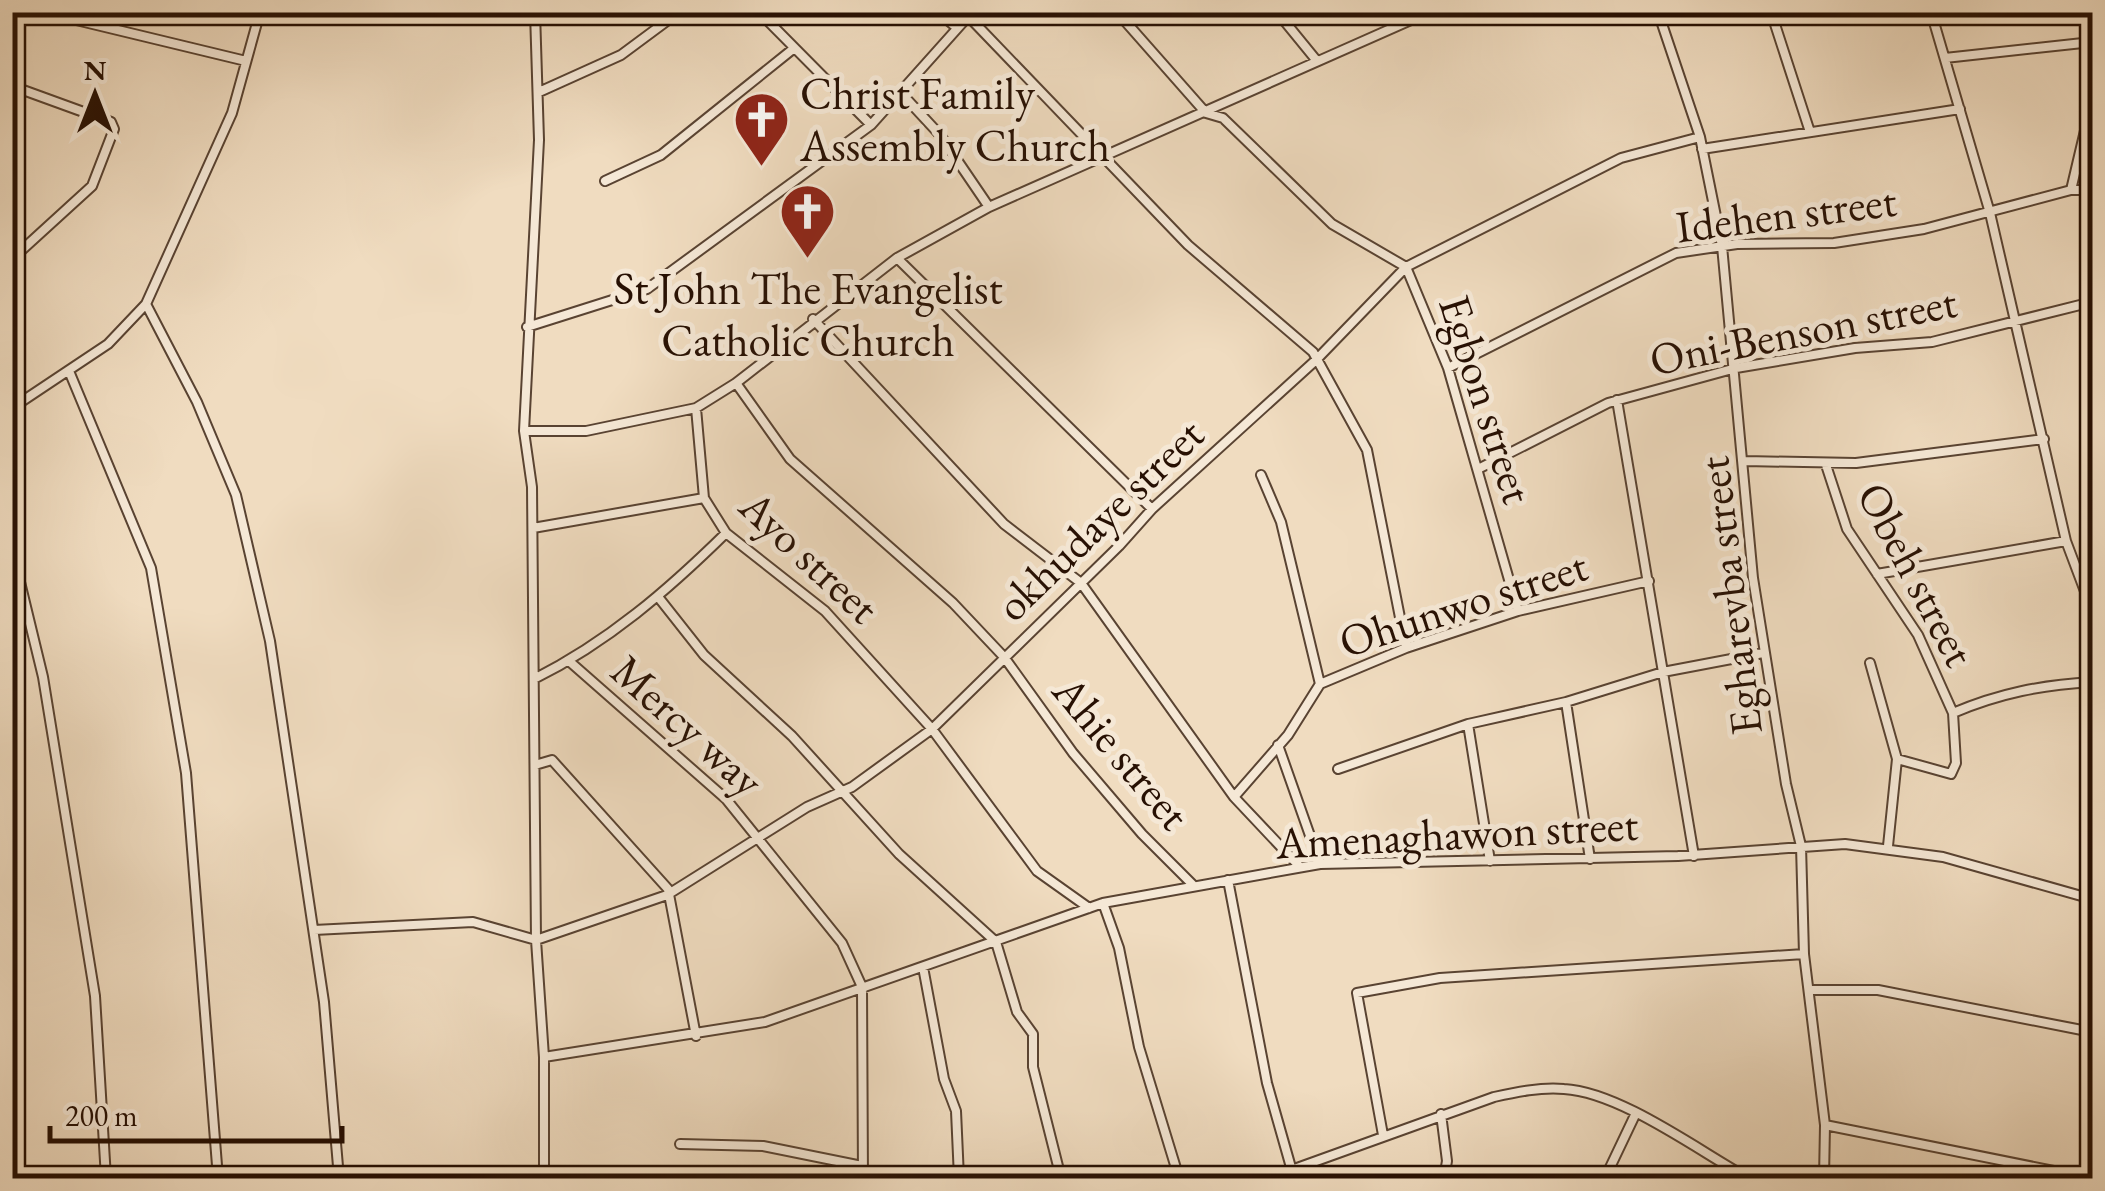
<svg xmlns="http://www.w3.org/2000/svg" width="2105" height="1191" viewBox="0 0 2105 1191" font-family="'EB Garamond',serif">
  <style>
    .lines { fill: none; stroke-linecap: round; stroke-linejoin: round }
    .minor-casing { stroke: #594332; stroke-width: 12 }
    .minor { stroke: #f5e8d6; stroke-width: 8 }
    .labels { text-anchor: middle; stroke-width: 10; stroke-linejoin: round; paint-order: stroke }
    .poi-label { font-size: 45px; fill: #271003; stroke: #f5e8d6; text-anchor: start }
    .street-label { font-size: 45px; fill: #271003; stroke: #f5e8d6 }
  </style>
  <rect width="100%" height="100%" fill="#f0dcc0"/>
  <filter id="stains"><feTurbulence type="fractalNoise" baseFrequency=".002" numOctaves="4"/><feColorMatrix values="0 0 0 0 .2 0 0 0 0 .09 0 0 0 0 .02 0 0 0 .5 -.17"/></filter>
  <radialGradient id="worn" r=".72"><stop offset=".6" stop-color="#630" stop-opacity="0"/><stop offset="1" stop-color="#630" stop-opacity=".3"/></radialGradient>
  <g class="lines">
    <defs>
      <path id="minor" d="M 43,12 L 246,61
        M 338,12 L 344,17 L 351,12
        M 535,12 L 539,140 L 524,431 L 532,487 L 536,940 L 544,1057 L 544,1178
        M 759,12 L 871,125
        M 938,12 L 957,28
        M 1117,12 L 1206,113 L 1223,118 L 1332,224 L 1406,267 L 1448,368 L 1518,611
        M 1277,12 L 1317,61
        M 1658,12 L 1700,137 L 1722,246 L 1753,578 L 1786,784 L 1801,846 L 1804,954 L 1825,1125 L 1824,1178
        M 1771,12 L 1810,132
        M 1931,12 L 1990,213 L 2066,541 L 2092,610
        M 968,16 L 1188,245 L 1313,352 L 1367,450 L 1406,648
        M 12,41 L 20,12
        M 1945,58 L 2092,42
        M 12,86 L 111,122 L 114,129 L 92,186 L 12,259
        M 539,92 L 621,55 L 679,12
        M 902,94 L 940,135 L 989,207
        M 1702,149 L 1960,109
        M 605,181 L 661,155 L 793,49
        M 2071,190 L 2092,101
        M 897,258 L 1152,509
        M 146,304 L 197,402 L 236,495 L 270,641 L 324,1002 L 339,1178
        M 813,319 L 1004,524 L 1081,583 L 1234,797 L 1300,867
        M 527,327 L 647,289 L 871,125 L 972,12
        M 1448,368 L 1676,253 L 1737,244 L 1834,243 L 1924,229 L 2071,190 L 2092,190
        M 69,371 L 151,568 L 186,773 L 218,1178
        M 736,383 L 790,459 L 953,603 L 1004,657 L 1073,753 L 1142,834 L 1193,885
        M 1617,400 L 1694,856
        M 12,408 L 108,344 L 146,304 L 232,113 L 260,12
        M 696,408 L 704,498 L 726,533 L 825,611 L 932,729 L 1037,871 L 1089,908
        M 524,431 L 586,431 L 696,408 L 736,383 L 897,258 L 989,207 L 1429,12
        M 1745,461 L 1856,463 L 2044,439
        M 1826,465 L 1847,529 L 1918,635 L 1953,713 C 2000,693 2042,685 2092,682
        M 1480,468 L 1608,403 L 1736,368 L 1855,348 L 1932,342 L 2092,302
        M 1261,475 L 1281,522 L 1320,684
        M 533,528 L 704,498
        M 12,549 L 43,677 L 95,996 L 106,1178
        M 1877,574 L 2066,541
        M 659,598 L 704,655 L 792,736 L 899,854 L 996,942 L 1017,1012 L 1033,1034 L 1033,1067 L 1061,1178
        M 569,661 L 726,799 L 842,943 L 863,989
        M 1870,663 L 1897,759 L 1888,846
        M 534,679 C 608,642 668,590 726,533
        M 1566,702 L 1590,859
        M 1468,724 L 1490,861
        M 1278,745 L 1320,864
        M 1897,759 L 1951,774 L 1956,763 L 1953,713
        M 535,765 L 552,760 L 668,889 L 696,1036
        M 1338,769 L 1468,724 L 1566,702 L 1663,672 L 1763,653
        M 1234,797 L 1288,735 L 1320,684 L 1406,648 L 1518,611 L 1649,581
        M 1228,880 L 1267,1083 L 1294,1178
        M 1103,903 L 1119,948 L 1139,1047 L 1179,1178
        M 314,930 L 473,922 L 536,940 L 667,895 L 807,807 L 852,787 L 932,729 L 1119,546 L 1152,509 L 1316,360 L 1406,267 L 1621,158 L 1700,137
        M 923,967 L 944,1079 L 956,1111 L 959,1178
        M 862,989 L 863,1178
        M 1809,990 L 1878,990 L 2092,1032
        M 544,1057 L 765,1022 L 1103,903 L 1320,864 L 1678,856 L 1845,844 L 1943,857 L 2092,899
        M 1441,1114 L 1447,1161 L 1444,1178
        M 1825,1125 L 2089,1178
        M 1383,1135 L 1357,993 L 1440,978 L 1804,954
        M 680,1144 L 763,1146 L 862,1166
        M 1269,1178 L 1494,1097 C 1517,1092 1540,1087 1564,1089 C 1620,1092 1699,1151 1748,1178
        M 1605,1178 L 1635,1115"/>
    </defs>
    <use href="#minor" class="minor-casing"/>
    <use href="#minor" class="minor"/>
  </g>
  <defs>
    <symbol id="church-pin" viewBox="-11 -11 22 30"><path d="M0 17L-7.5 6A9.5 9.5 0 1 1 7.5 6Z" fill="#8f2418" stroke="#f5e8d6"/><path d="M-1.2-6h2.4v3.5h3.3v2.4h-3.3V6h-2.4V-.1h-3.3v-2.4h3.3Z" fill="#fff"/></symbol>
  </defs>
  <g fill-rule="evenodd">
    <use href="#church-pin" x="730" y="88" width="63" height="86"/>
    <use href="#church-pin" x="776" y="180" width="63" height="86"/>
  </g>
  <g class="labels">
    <g class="poi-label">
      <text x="800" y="109">Christ Family<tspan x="800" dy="52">Assembly Church</tspan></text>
      <text x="808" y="304" text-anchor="middle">St John The Evangelist<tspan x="808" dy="52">Catholic Church</tspan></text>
    </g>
    <g class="street-label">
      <text transform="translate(1786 213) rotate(-7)" y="16">Idehen street</text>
      <text transform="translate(1803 330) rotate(-11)" y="16">Oni-Benson street</text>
      <text transform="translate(1487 399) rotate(72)" y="16">Egbon street</text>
      <text transform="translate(1099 519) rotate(-44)" y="16">okhudaye street</text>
      <text transform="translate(810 556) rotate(43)" y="16">Ayo street</text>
      <text transform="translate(1917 574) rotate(62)" y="16">Obeh street</text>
      <text transform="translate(1729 596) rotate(-97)" y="16">Egharevba street</text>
      <text transform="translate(1463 603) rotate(-18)" y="16">Ohunwo street</text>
      <text transform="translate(688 725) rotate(42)" y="16">Mercy way</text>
      <text transform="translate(1122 752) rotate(50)" y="16">Ahie street</text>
      <text transform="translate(1457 833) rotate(-3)" y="16">Amenaghawon street</text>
    </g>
  </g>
  <rect width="2105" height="1191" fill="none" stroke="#f0dcc0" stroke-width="50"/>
  <rect x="15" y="15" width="2075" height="1161" fill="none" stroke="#271003" stroke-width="5"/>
  <rect x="25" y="25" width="2055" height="1141" fill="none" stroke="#271003" stroke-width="2.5"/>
  <g transform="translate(95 95)" stroke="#f5e8d6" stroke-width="8" paint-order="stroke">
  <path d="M0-8L18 38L0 25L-18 38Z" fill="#271003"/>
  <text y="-15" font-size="28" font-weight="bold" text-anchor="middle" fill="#271003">N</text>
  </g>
  <path d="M50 1126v15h292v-15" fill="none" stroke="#271003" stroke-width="5"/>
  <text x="65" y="1126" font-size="30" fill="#271003" stroke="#f5e8d6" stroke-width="8" paint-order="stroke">200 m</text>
  <rect width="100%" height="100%" filter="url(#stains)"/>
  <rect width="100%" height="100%" fill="url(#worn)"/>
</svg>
